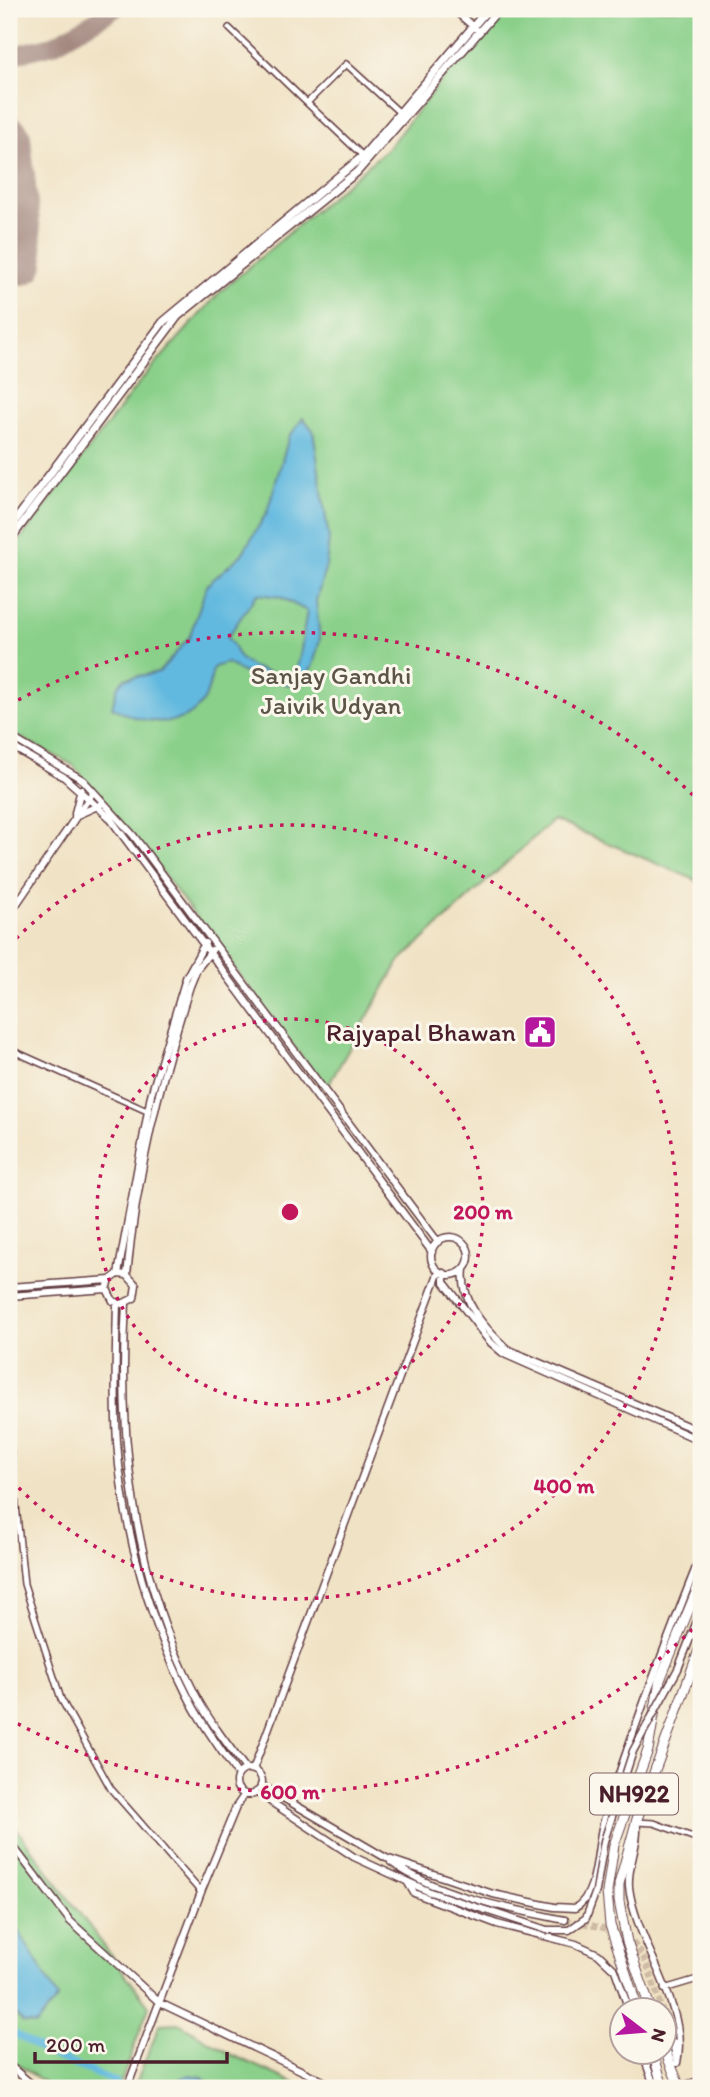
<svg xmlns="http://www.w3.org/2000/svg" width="710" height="2097" viewBox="0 0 710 2097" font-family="Itim,sans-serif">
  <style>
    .green { fill: #8ad08a; stroke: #6a785a; stroke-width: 2 }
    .water { fill: #62b9df; stroke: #566c85; stroke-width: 2; fill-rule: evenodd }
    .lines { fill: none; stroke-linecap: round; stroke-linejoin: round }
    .canal { stroke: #62b9df; stroke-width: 7 }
    .taxiway { stroke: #9d8078; stroke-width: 18 }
    .runway { stroke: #9d8078; stroke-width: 44 }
    .tertiary-tunnel { stroke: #cfbba5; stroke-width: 6; stroke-dasharray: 6 3; stroke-linecap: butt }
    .minor-casing { stroke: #633c42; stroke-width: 8 }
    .tertiary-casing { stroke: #633c42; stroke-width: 9 }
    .secondary-casing { stroke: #633c42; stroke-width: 10 }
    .trunk-casing { stroke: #633c42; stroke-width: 11 }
    .minor { stroke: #fff; stroke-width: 5 }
    .tertiary { stroke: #fff; stroke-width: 6 }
    .secondary { stroke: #fff; stroke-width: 7 }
    .trunk { stroke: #fff; stroke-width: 9 }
    .tertiary-bridge-casing { stroke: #633c42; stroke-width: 9; stroke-linecap: butt }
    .tertiary-bridge { stroke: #fff; stroke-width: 6 }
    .ring { fill: none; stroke: #c2185b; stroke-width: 3.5; stroke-dasharray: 3.5 7 }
    .labels { text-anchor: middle; stroke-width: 6; stroke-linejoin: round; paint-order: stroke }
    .shield { fill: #fbf7ec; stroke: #7f6065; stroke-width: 2 }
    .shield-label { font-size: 24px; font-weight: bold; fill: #4a1f2b }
    .park-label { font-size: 26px; fill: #5d5448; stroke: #fbf7ec }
    .poi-label { font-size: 26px; fill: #4a1f2b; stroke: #fbf7ec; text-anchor: end }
    .centre { fill: #c2185b; stroke: #fbf7ec; stroke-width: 3.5 }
    .ring-label { font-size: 21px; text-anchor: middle; font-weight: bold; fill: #c2185b; stroke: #fbf7ec; stroke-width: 6; stroke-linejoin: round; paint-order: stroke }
  </style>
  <rect width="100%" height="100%" fill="#fbf7ec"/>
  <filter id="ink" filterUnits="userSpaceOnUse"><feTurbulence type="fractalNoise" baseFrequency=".0143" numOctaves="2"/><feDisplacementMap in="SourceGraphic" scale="14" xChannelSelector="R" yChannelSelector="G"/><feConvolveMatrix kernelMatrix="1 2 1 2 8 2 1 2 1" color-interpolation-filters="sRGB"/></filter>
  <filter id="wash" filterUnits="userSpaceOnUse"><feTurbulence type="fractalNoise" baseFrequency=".00686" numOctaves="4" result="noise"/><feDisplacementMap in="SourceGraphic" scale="28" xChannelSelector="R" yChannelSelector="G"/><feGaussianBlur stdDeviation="1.57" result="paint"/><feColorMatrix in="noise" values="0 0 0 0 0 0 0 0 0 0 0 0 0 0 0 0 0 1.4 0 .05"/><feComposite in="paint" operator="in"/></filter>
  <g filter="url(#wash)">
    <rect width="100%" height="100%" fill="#f0e2c4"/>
    <path class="green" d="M 498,9 L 701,9 L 701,887 L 696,880 L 553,820 L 399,962 L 326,1089 L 164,875 L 73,765 L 9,732 L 9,554 L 142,379 L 220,292 L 387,149 Z
      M 9,1819 L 149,2006 L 119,2088 L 53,2088 L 14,2062 L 9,2054 Z
      M 179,2023 L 232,2055 L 305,2088 L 134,2088 L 160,2024 Z"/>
    <path class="water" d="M 303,418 L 313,430 L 329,539 L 326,566 L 316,601 L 320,640 L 313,665 L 303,681 L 290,685 L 242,672 L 227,663 L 214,667 C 210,678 209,694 202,703 C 181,732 137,722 112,707 L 117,688 L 124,679 L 159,672 L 189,638 L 207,585 L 242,554 L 267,512 L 289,437 ZM 257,594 L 280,597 L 307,611 C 302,635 303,655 293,678 C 278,674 249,670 239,657 C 234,649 234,644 227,638 Z
      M 9,1914 L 58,1998 L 36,2025 L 23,2023 L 9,2007 Z
      M 190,2075 L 201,2077 L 214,2088 L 173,2088 L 181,2078 Z"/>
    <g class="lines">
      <path class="canal" d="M 9,2030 L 46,2053 L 116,2082"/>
      <path class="taxiway" d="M 9,56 L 53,45 L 115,9"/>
      <path class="runway" d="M 9,138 L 22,263"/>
    </g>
  </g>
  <g filter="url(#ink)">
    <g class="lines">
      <path class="tertiary-tunnel" d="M 565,1920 C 641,1934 639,1938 662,2010
        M 664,2016 L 673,2043"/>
      <defs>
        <path id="minor" d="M 229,28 L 307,103
          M 363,156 L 307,103 L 346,64 L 400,113
          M 9,1049 L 147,1111
          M 9,1436 L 24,1584 L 61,1699 L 111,1789 L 201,1892
          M 636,1822 L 654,1823 L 701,1840
          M 664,1989 L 701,1978
          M 679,2086 L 701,2080"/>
        <path id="tertiary" d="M 453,9 L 475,28
          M 9,736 L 83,780 L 133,835 L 438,1242
          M 9,745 L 64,777 L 109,817 L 432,1252
          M 75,813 L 81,789
          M 75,816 L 100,805
          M 9,915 L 91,795
          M431 1256a19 19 0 1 1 38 0a19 19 0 1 1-38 0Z
          M 464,1269 C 460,1302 484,1327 507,1349 L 701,1432
          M 444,1273 L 444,1282 L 489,1341 L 504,1354 L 701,1441
          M 118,1274 L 151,1095 L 186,978 L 205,943
          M 127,1275 C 136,1176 160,1081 190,986 L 197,969 L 212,950
          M 9,1287 L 110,1280 L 118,1274 L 127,1275 L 136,1285 L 134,1298 L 122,1304 L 113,1301 L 107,1289 L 110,1280
          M 9,1296 L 107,1289
          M 117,1303 C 116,1350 114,1396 117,1442 C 123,1533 151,1628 194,1708 C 207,1731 223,1753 238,1775
          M 126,1303 C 118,1438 132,1572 195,1694 C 209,1721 228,1745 246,1769
          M236 1782a13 13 0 1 1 26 0a13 13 0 1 1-26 0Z
          M 253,1770 L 439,1271
          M 261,1785 L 386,1858 L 493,1894 L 554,1907 L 575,1908 C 599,1894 596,1848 603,1824 C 631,1732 665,1644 701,1555
          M 256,1792 L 354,1857 L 430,1892
          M 637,1828 C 638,1848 627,1866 629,1887 C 635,1942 690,2007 677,2063
          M 9,1841 L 70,1921 L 160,2003 L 338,2088
          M 391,1862 C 440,1897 506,1908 565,1920
          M 408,1883 L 414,1893 L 430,1899 L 497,1924 L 576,1944 L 598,1954 L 615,1970 L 629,2010
          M 673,2043 L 676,2058
          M 642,2052 L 655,2088
          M 9,2065 L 36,2088
          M 127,2088 L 203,1887 L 236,1807 L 245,1794"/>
        <path id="secondary" d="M 9,529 L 163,322 L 363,156 L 488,9
          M 9,541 L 178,316 L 357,172 L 499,9"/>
        <path id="trunk" d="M 638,2010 L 610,1925 L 607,1892 L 614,1845 L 648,1750 L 660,1680 L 701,1580
          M 651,2010 L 627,1942 L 619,1901 L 619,1884 L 637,1819 L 701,1645
          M 664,2048 L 680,2088
          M 653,2052 L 663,2088"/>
      </defs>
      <use href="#minor" class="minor-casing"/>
      <use href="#tertiary" class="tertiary-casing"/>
      <use href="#secondary" class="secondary-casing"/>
      <use href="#trunk" class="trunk-casing"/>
      <use href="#minor" class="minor"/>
      <use href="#tertiary" class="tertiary"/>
      <use href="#secondary" class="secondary"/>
      <use href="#trunk" class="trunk"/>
      <defs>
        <path id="tertiary-bridge" d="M 430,1892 L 547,1930 L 569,1930 L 586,1918 L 596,1891 L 604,1841 L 633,1751 L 678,1669 L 701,1611"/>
      </defs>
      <use href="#tertiary-bridge" class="tertiary-bridge-casing"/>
      <use href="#tertiary-bridge" class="tertiary-bridge"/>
    </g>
  </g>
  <g class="ring">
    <circle cx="290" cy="1212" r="193"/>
    <path d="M9 946A387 387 0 1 1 9 1478"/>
    <path d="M700 1622A580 580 0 0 1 9 1719M9 705A580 580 0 0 1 700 802"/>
  </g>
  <defs>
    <symbol id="civic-square" viewBox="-11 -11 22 22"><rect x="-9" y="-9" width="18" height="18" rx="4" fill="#b5179e" stroke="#fbf7ec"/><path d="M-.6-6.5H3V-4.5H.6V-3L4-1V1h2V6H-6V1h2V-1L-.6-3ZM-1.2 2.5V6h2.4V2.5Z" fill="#fff"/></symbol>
  </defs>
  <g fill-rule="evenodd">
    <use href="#civic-square" x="521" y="1013" width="38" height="38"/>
  </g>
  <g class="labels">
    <rect class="shield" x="590" y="1773.5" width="88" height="41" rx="5"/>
    <g class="shield-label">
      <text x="634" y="1802">NH922</text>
    </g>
    <g class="park-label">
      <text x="331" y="684">Sanjay Gandhi<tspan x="331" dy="30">Jaivik Udyan</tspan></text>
    </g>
    <g class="poi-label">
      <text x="516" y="1041">Rajyapal Bhawan</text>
    </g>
  </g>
  <circle cx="290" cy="1212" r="10" class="centre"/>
  <g class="ring-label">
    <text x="483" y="1219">200 m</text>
    <text x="564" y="1493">400 m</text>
    <text x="290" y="1799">600 m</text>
  </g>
  <rect width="710" height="2097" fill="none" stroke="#fbf7ec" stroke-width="35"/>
  <g transform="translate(643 2031) rotate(106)"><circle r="33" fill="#fbf7ec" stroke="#b4a19f" stroke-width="2"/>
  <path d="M0-5L12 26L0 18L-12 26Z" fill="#b5179e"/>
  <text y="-10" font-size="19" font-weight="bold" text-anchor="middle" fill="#4a1f2b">N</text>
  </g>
  <path d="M35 2052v10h192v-10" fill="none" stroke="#4a1f2b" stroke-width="3.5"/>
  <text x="46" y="2052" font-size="21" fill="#4a1f2b" stroke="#fbf7ec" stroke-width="5" paint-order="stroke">200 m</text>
</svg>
